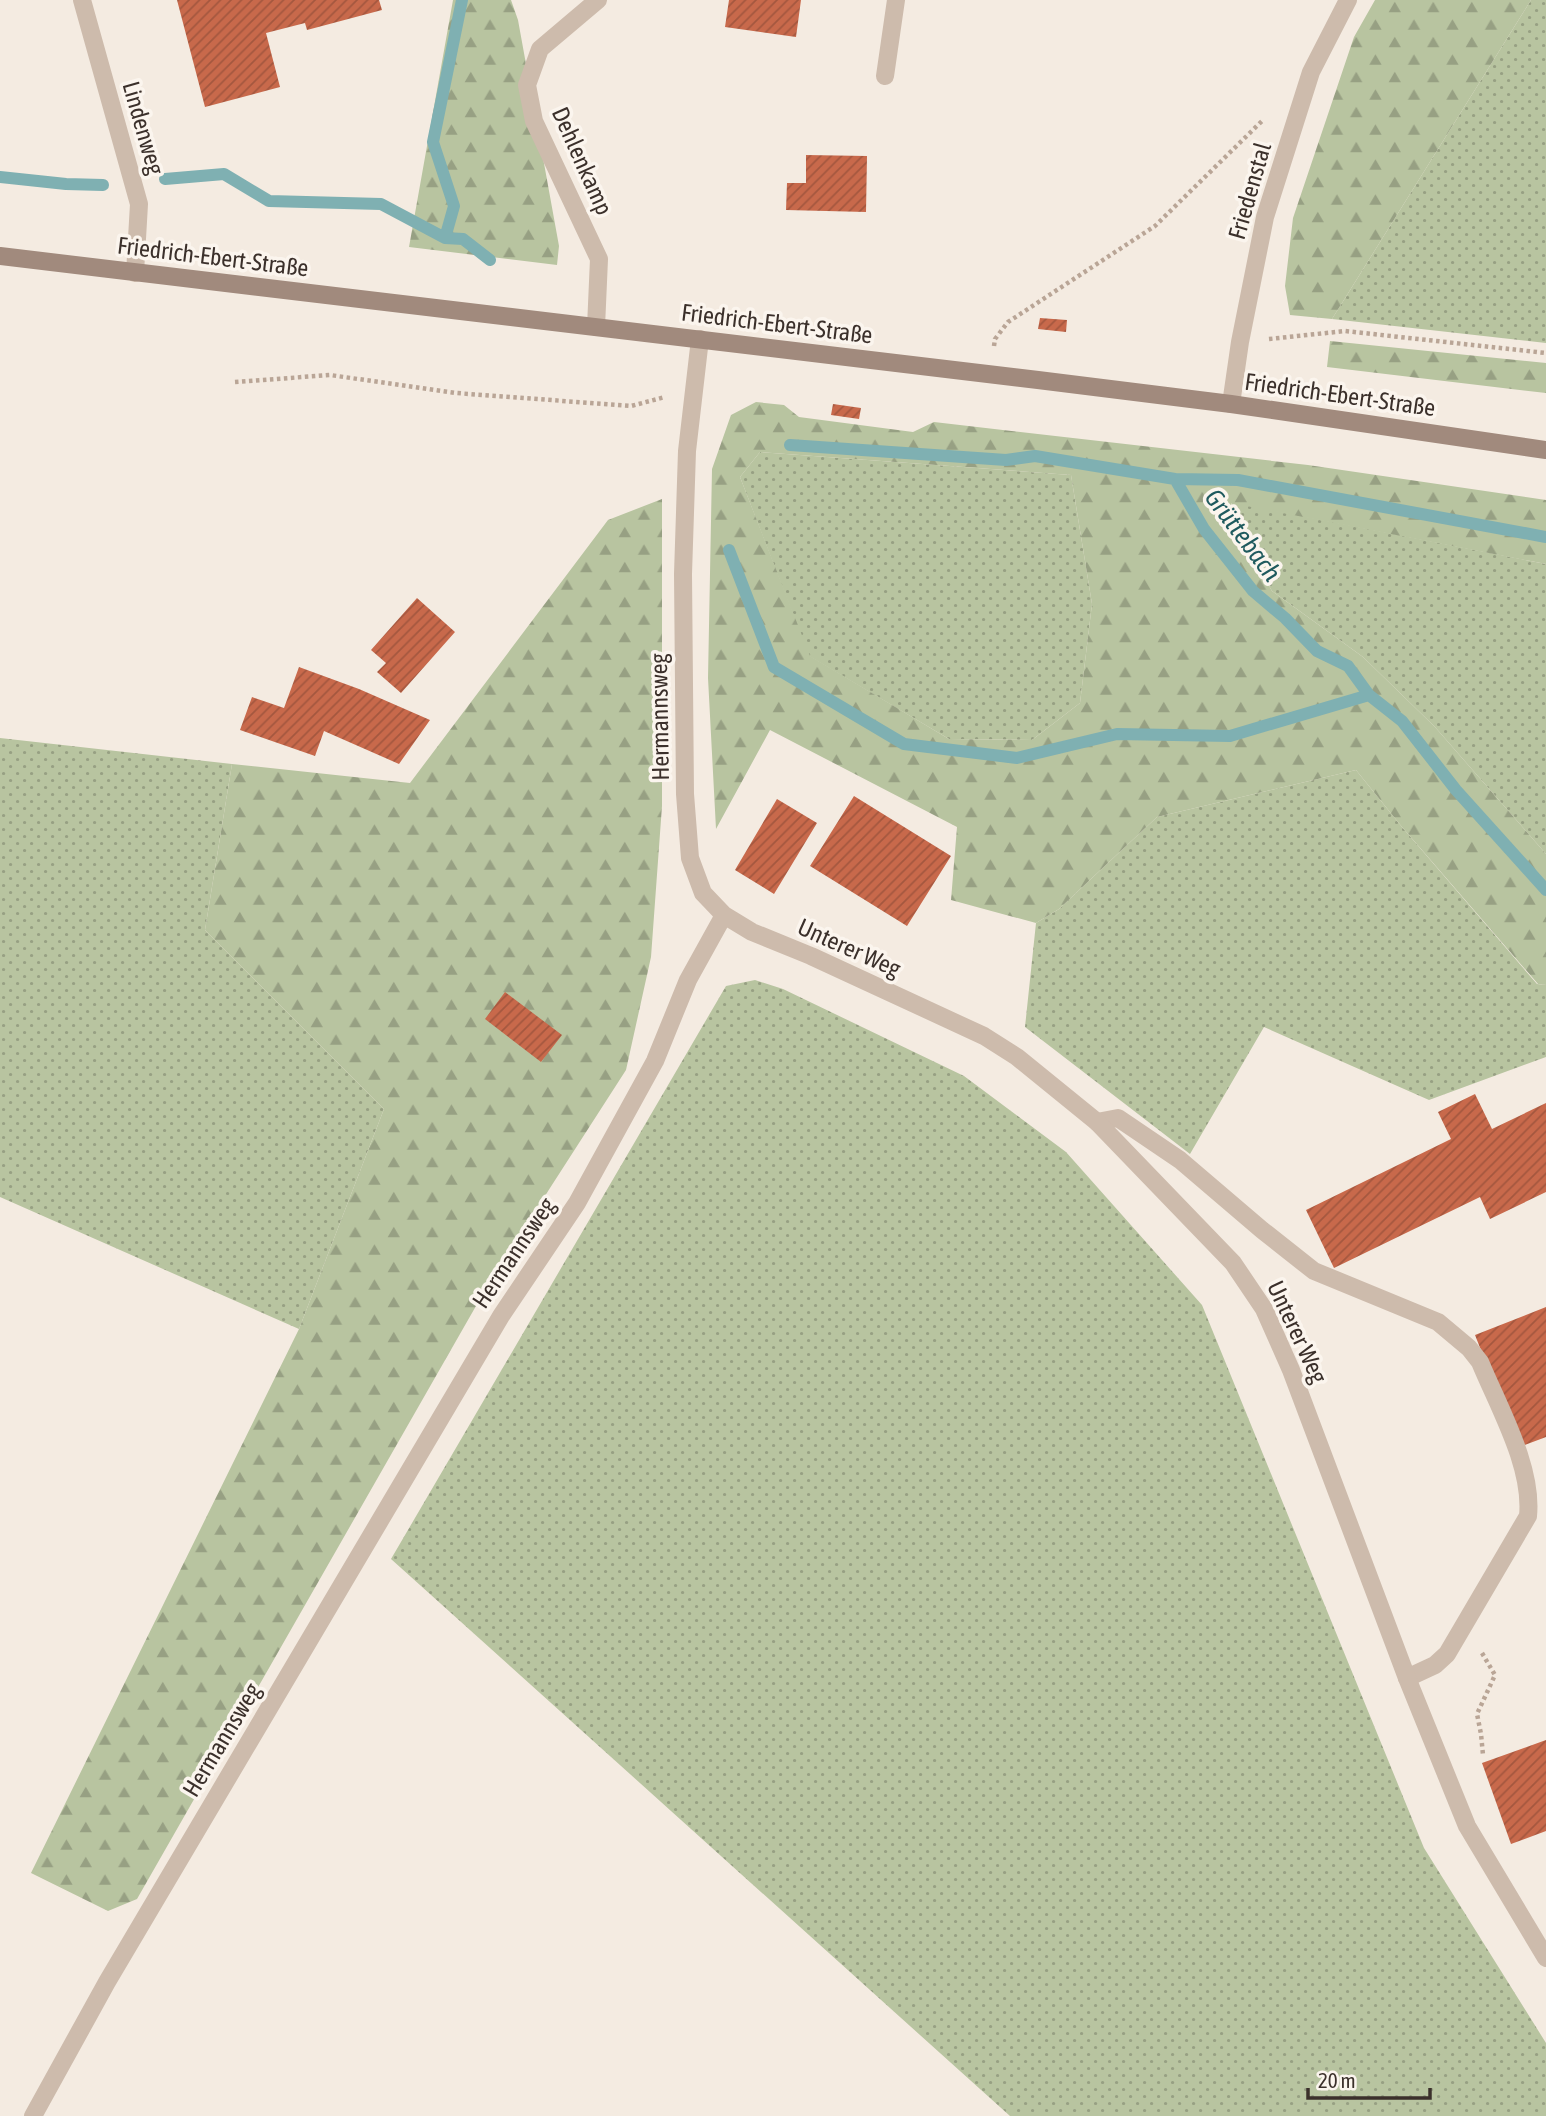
<svg xmlns="http://www.w3.org/2000/svg" width="1546" height="2116" viewBox="0 0 1546 2116" font-family="'Asap Condensed',sans-serif">
  <style>
    .grass { fill: url(#grass-dots) }
    .forest { fill: url(#forest-firs); fill-rule: evenodd }
    .lines { fill: none; stroke-linecap: round; stroke-linejoin: round }
    .stream { stroke: #7fb0b2; stroke-width: 12 }
    .building { fill: url(#building-hatch) }
    .path { stroke: #b9a596; stroke-width: 4.5; stroke-dasharray: 3.5 3.5; stroke-linecap: butt }
    .service { stroke: #cdbbac; stroke-width: 18 }
    .minor { stroke: #cdbbac; stroke-width: 18 }
    .secondary { stroke: #a18a7d; stroke-width: 18 }
    .labels { text-anchor: middle; stroke-width: 7; stroke-linejoin: round; paint-order: stroke }
    .street-label { font-size: 24px; fill: #3b302b; stroke: #fbf5ee }
    .water-label { font-size: 26px; font-style: italic; fill: #1f5a5e; stroke: #fbf5ee }
  </style>
  <defs>
    <pattern id="grass-dots" width="8" height="8" patternUnits="userSpaceOnUse" patternTransform="scale(1.75)"><rect width="8" height="8" fill="#b8c4a0"/><path d="M2 2h.1M6 6h.1" fill="none" stroke="#97a083" stroke-width="1.8" stroke-linecap="round"/></pattern>
    <pattern id="forest-firs" width="22" height="20" patternUnits="userSpaceOnUse" patternTransform="scale(1.75)"><rect width="22" height="20" fill="#b8c4a0"/><path d="M5 1l3.5 6h-7zM16 11l3.5 6h-7z" fill="#97a083"/></pattern>
    <pattern id="building-hatch" width="6" height="6" patternUnits="userSpaceOnUse" patternTransform="scale(1.75)"><rect width="6" height="6" fill="#c8694b"/><path d="M-1 1l2-2M0 6l6-6M5 7l2-2" fill="none" stroke="#a4573f"/></pattern>
  </defs>
  <rect width="100%" height="100%" fill="#f4ebe1"/>
  <path class="grass" d="M 1531,0 L 1546,0 L 1546,343 L 1332,319 Z
    M 760,452 L 1071,475 L 1092,604 L 1080,703 L 1032,740 L 949,739 L 809,656 L 740,477 Z
    M 1231,502 L 1546,564 L 1546,854 L 1435,727 L 1363,657 L 1272,591 L 1240,536 Z
    M 0,738 L 232,764 L 205,930 L 384,1109 L 299,1329 L 0,1197 Z
    M 1356,770 L 1402,827 L 1537,984 L 1546,985 L 1546,1057 L 1429,1100 L 1264,1027 L 1190,1154 L 1025,1027 L 1036,923 L 1059,909 L 1157,817 Z
    M 755,980 L 783,989 L 964,1076 L 1066,1152 L 1202,1305 L 1424,1848 L 1546,2043 L 1546,2116 L 1010,2116 L 391,1559 L 726,986 Z"/>
  <path class="forest" d="M 453,0 L 511,0 L 518,20 L 559,246 L 557,265 L 409,247 Z
    M 1375,0 L 1531,0 L 1332,319 L 1290,315 L 1285,286 L 1293,218 L 1354,37 Z
    M 1330,341 L 1546,363 L 1546,393 L 1327,367 Z
    M 756,402 L 784,405 L 799,417 L 913,432 L 934,422 L 1308,465 L 1546,500 L 1546,564 L 1231,503 L 1240,536 L 1272,591 L 1363,657 L 1435,727 L 1546,854 L 1546,985 L 1538,984 L 1402,827 L 1356,770 L 1157,817 L 1059,909 L 1036,923 L 951,900 L 957,827 L 770,730 L 716,829 L 708,678 L 712,469 L 731,415 ZM 760,452 L 1071,475 L 1092,604 L 1080,703 L 1032,740 L 949,739 L 810,656 L 740,477 Z
    M 662,499 L 662,806 L 651,957 L 626,1070 L 492,1278 L 137,1899 L 108,1911 L 31,1873 L 299,1329 L 384,1109 L 205,930 L 232,764 L 410,783 L 608,520 Z"/>
  <g class="lines">
    <path class="stream" d="M 0,177 L 66,184 L 103,185
      M 165,179 L 224,174 L 269,201 L 381,204 L 445,238 L 463,239 L 490,260
      M 445,238 L 454,206 L 433,142 L 462,0
      M 790,445 L 1006,460 L 1035,456 L 1175,479 L 1204,529 L 1253,591 L 1285,618 L 1317,651 L 1348,666 L 1369,695 L 1402,721 L 1456,790 L 1546,890
      M 1175,479 L 1238,480 L 1546,537
      M 729,550 L 774,667 L 904,744 L 1017,758 L 1117,734 L 1230,736 L 1369,695"/>
  </g>
  <path class="building" d="M 177,0 L 379,0 L 382,10 L 307,30 L 305,23 L 266,33 L 280,87 L 205,107 Z
    M 729,0 L 801,0 L 796,37 L 725,27 Z
    M 806,155 L 867,156 L 866,212 L 786,210 L 787,183 L 806,183 Z
    M 1040,318 L 1067,320 L 1066,332 L 1038,329 Z
    M 833,404 L 861,408 L 859,419 L 831,415 Z
    M 417,598 L 455,632 L 401,693 L 377,672 L 386,663 L 371,650 Z
    M 299,667 L 359,689 L 430,720 L 399,764 L 324,731 L 315,756 L 240,730 L 252,697 L 284,708 Z
    M 854,796 L 951,856 L 907,926 L 810,866 Z
    M 777,799 L 817,823 L 774,894 L 735,870 Z
    M 505,992 L 562,1035 L 541,1062 L 485,1019 Z
    M 1475,1094 L 1492,1129 L 1546,1103 L 1546,1192 L 1490,1219 L 1480,1197 L 1334,1268 L 1306,1210 L 1451,1139 L 1438,1112 Z
    M 1546,1307 L 1546,1437 L 1519,1447 L 1475,1335 Z
    M 1546,1740 L 1546,1831 L 1511,1844 L 1482,1763 Z"/>
  <g class="lines">
    <path class="path" d="M 1269,339 L 1345,331 L 1546,353
      M 994,346 L 995,339 L 1008,322 L 1155,226 L 1263,120
      M 235,382 L 330,375 L 456,393 L 631,406 L 665,397
      M 1482,1653 L 1495,1675 L 1477,1714 L 1481,1734 L 1483,1755"/>
    <path class="service" d="M 82,0 L 139,204 L 135,273
      M 885,76 L 896,0
      M 1097,1122 L 1118,1118 L 1180,1160 L 1262,1230 L 1314,1271 L 1438,1322 L 1469,1348 L 1480,1362 C 1499,1408 1533,1467 1528,1516 L 1447,1654 L 1435,1665 L 1407,1678"/>
    <path class="minor" d="M 596,327 L 599,259 L 534,121 L 527,85 L 540,49 L 598,0
      M 700,339 L 687,451 L 683,574 L 685,794 L 690,858 L 703,893 L 724,915 L 752,932 L 811,956 L 984,1036 L 1017,1057 L 1097,1122 L 1233,1263 L 1264,1309 L 1291,1370 L 1407,1678 L 1467,1826 L 1546,1958
      M 1231,404 L 1240,342 L 1265,217 L 1311,72 L 1348,0
      M 33,2116 L 107,1982 L 501,1316 L 577,1203 L 655,1061 L 688,980 L 724,915"/>
    <path class="secondary" d="M 0,256 L 1038,380 L 1231,404 L 1546,450"/>
  </g>
  <g class="labels">
    <g class="street-label">
      <text transform="translate(143 128) rotate(74)" y="8">Lindenweg</text>
      <text transform="translate(582 161) rotate(66)" y="8">Dehlenkamp</text>
      <text transform="translate(1250 191) rotate(-74)" y="8">Friedenstal</text>
      <text transform="translate(213 257) rotate(7)" y="8">Friedrich-Ebert-Straße</text>
      <text transform="translate(777 324) rotate(7)" y="8">Friedrich-Ebert-Straße</text>
      <text transform="translate(1340 395) rotate(8)" y="8">Friedrich-Ebert-Straße</text>
      <text transform="translate(660 717) rotate(-91)" y="8">Hermannsweg</text>
      <text transform="translate(849 948) rotate(24)" y="8">Unterer Weg</text>
      <text transform="translate(514 1253) rotate(-56)" y="8">Hermannsweg</text>
      <text transform="translate(1297 1332) rotate(65)" y="8">Unterer Weg</text>
      <text transform="translate(222 1740) rotate(-59)" y="8">Hermannsweg</text>
    </g>
    <g class="water-label">
      <text transform="translate(1243 535) rotate(53)" y="9">Grüttebach</text>
    </g>
  </g>
  <path d="M1308 2088v10h122v-10" fill="none" stroke="#3b302b" stroke-width="3.5"/>
  <text x="1318" y="2088" font-size="21" fill="#3b302b" stroke="#fbf5ee" stroke-width="5" paint-order="stroke">20 m</text>
</svg>
